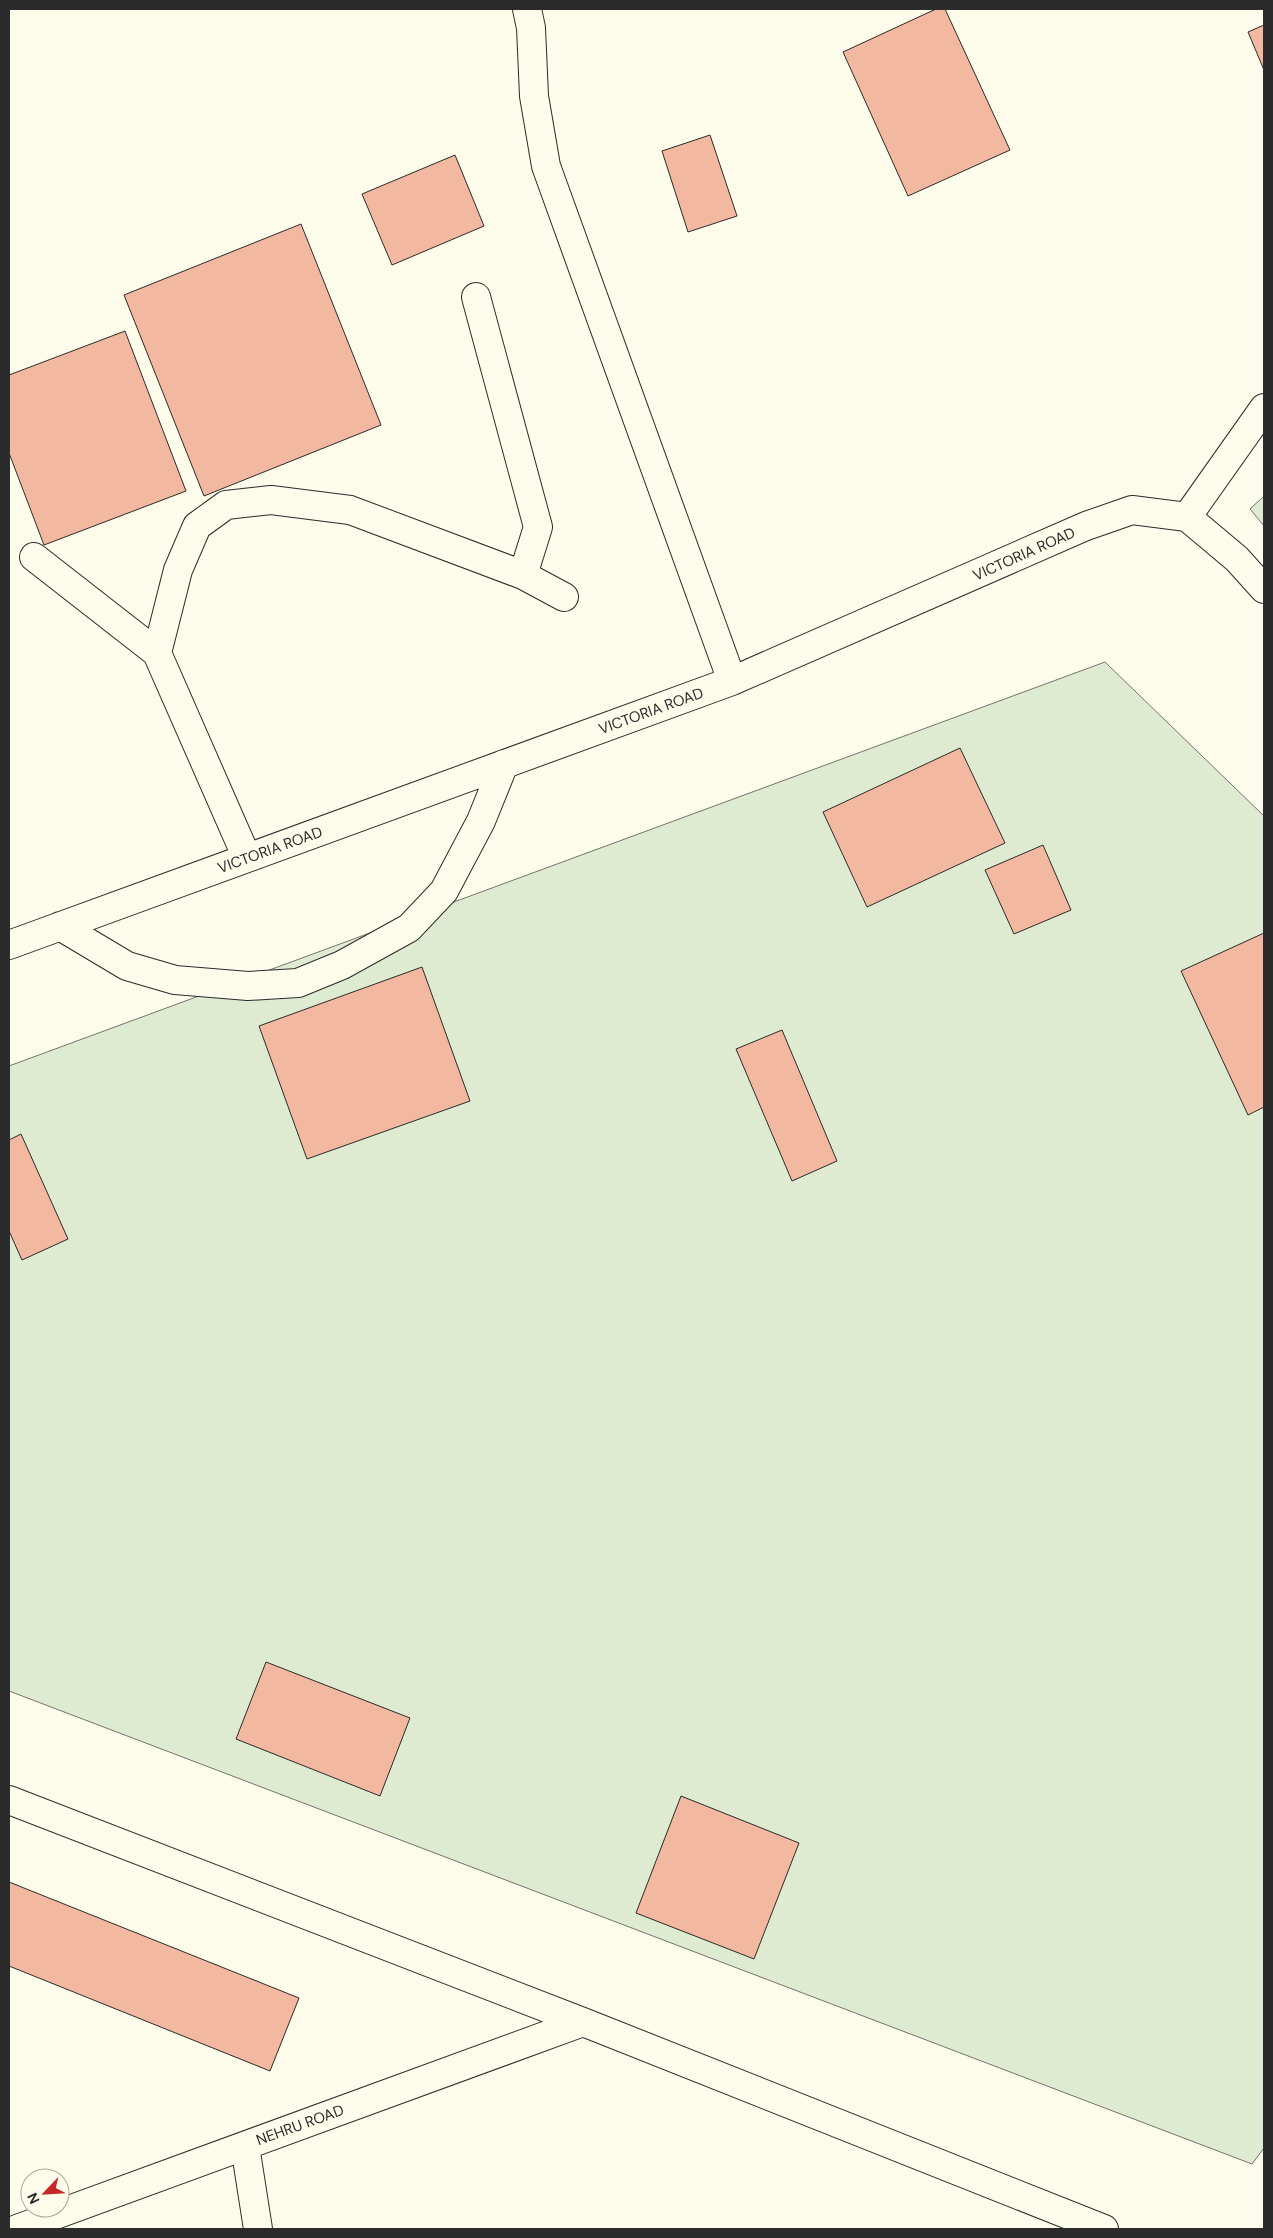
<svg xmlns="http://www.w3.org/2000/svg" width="1273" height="2238" viewBox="0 0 1273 2238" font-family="'DM Sans',sans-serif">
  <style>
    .green { fill: #deebd1; stroke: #74746e }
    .building { fill: #f2b8a0; stroke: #2b2b2b }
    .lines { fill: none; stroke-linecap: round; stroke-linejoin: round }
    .minor-casing { stroke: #2b2b2b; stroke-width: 30 }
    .minor { stroke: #fdfbea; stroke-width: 28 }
    .labels { text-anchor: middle; stroke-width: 4; stroke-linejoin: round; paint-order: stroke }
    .street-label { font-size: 15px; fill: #2b2b2b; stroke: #fdfbea }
  </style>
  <rect width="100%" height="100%" fill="#fdfbea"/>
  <path class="green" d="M 1264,496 L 1264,526 L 1250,509 Z
    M 1105,662 L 1264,816 L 1264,2148 L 1252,2164 L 9,1691 L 9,1066 Z"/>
  <path class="building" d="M 936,9 L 945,9 L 1010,150 L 908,196 L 843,52 Z
    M 1264,25 L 1264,70 L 1248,32 Z
    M 710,135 L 737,216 L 688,232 L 662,151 Z
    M 455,155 L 484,226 L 392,265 L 362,194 Z
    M 301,224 L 381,425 L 204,496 L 124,295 Z
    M 125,331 L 186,491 L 44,545 L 9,453 L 9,375 Z
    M 960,748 L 1005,843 L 867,907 L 823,812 Z
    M 1043,845 L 1071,910 L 1014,934 L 985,870 Z
    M 1264,933 L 1264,1107 L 1248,1115 L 1181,971 Z
    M 422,967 L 470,1101 L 307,1159 L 259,1026 Z
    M 782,1030 L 837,1161 L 792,1181 L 736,1049 Z
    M 21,1134 L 68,1239 L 22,1260 L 9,1231 L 9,1140 Z
    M 266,1662 L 410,1718 L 380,1796 L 236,1739 Z
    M 681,1796 L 799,1843 L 754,1959 L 636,1913 Z
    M 9,1882 L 299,1998 L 270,2071 L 9,1966 Z"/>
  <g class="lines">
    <defs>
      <path id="minor" d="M 527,9 L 531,28 L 534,96 L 546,166 L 732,681
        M 476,297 L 538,527 L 523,575
        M 1187,517 L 1264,408
        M 34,557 L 157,653 L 247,858
        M 157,653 L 178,570 L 197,526 L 226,505 L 271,500 L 350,510 L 523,575 L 564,597
        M 60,926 L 127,966 L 175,980 L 248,986 L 298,983 L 342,965 L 409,928 L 444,891 L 481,821 L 504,764
        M 9,945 L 732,681 L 1086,526 L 1132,510 L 1187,517 L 1237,559 L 1264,589
        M 9,1800 L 583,2022 L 1104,2229
        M 245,2146 L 258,2229
        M 17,2229 L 583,2022"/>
    </defs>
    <use href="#minor" class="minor-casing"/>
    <use href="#minor" class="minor"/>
  </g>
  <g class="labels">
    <g class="street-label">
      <text transform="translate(1024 554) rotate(-24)" y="5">VICTORIA ROAD</text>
      <text transform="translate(651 711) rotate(-20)" y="5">VICTORIA ROAD</text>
      <text transform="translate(270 850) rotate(-20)" y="5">VICTORIA ROAD</text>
      <text transform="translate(300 2125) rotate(-20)" y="5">NEHRU ROAD</text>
    </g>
  </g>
  <rect width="1273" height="2238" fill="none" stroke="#2b2b2b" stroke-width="20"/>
  <g transform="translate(45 2193) rotate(245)"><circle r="24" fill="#fdfbea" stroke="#a9a89e"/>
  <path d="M0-4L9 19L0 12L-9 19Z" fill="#c62828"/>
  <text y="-8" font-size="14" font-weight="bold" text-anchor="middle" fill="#2b2b2b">N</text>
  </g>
</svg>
